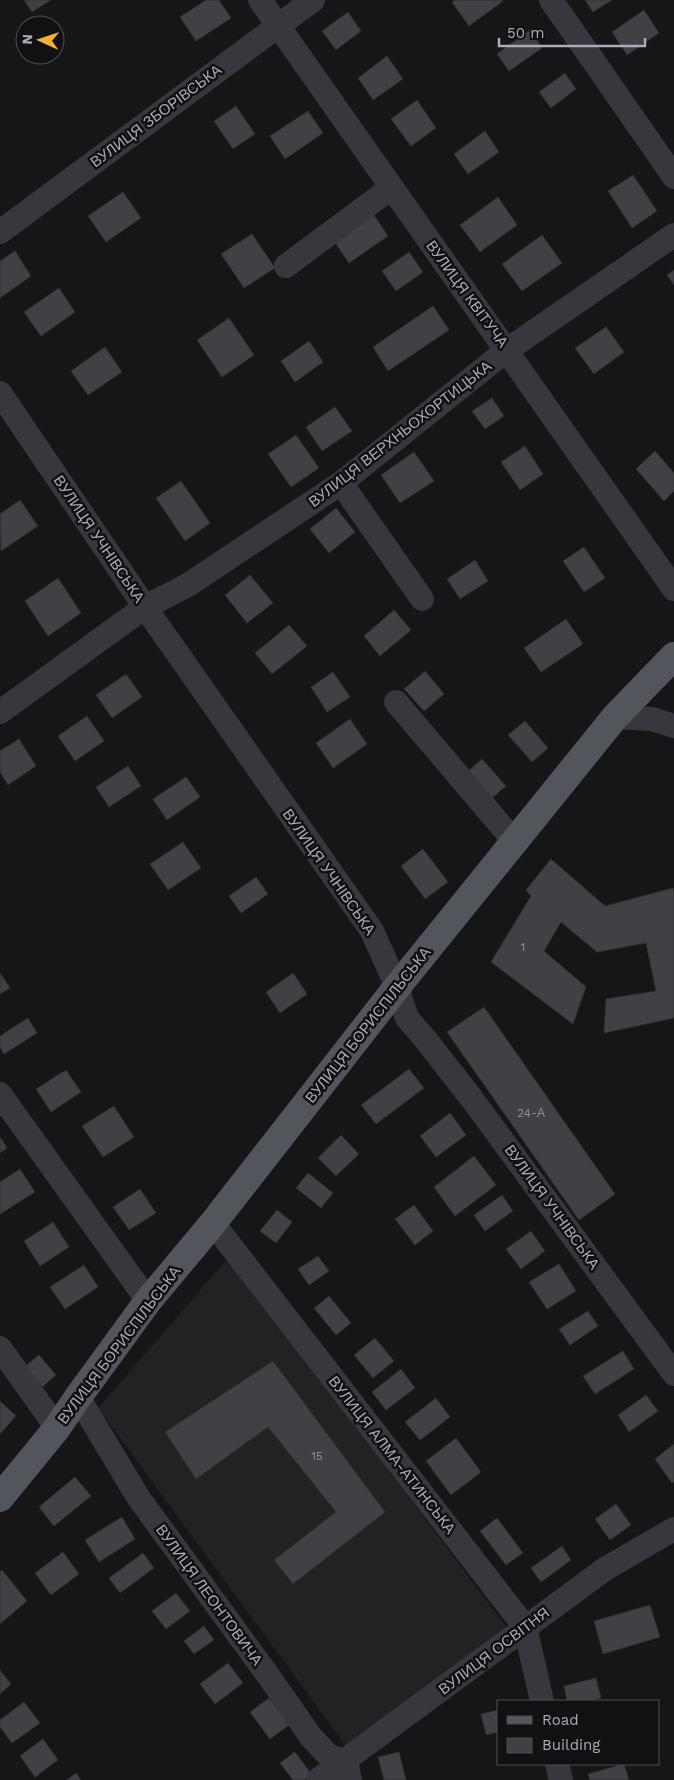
<svg xmlns="http://www.w3.org/2000/svg" width="674" height="1780" viewBox="0 0 674 1780" font-family="'Work Sans',sans-serif">
  <style>
    .built { fill: #222225 }
    .building { fill: #404145; stroke: #303034 }
    .lines { fill: none; stroke-linecap: round; stroke-linejoin: round }
    .minor { stroke: #37383d; stroke-width: 24 }
    .major { stroke: #53555c; stroke-width: 28 }
    .labels { text-anchor: middle; stroke-width: 5; stroke-linejoin: round; paint-order: stroke }
    .number-label { font-size: 12px; fill: #8e929b }
    .street-label { font-size: 15px; fill: #a8adb8; stroke: #111113 }
  </style>
  <rect width="100%" height="100%" fill="#161618"/>
  <path class="built" d="M 229,1257 L 507,1628 L 349,1750 L 98,1408 Z"/>
  <path class="building" d="M 24,0 L 51,0 L 32,12 Z
    M 206,0 L 219,0 L 231,18 L 196,41 L 180,17 Z
    M 455,0 L 502,0 L 503,1 L 469,26 L 452,2 Z
    M 585,0 L 612,0 L 593,12 Z
    M 644,10 L 659,33 L 627,55 L 612,32 Z
    M 348,12 L 361,31 L 336,50 L 322,31 Z
    M 530,30 L 542,48 L 509,71 L 497,54 Z
    M 387,56 L 403,79 L 373,100 L 358,78 Z
    M 565,73 L 576,89 L 551,108 L 539,92 Z
    M 417,100 L 436,128 L 411,146 L 391,119 Z
    M 236,106 L 255,134 L 233,149 L 214,121 Z
    M 308,111 L 323,133 L 285,159 L 270,136 Z
    M 485,131 L 499,152 L 468,174 L 454,154 Z
    M 633,175 L 657,211 L 632,228 L 608,191 Z
    M 123,192 L 141,218 L 106,242 L 88,216 Z
    M 498,197 L 517,225 L 480,252 L 460,225 Z
    M 371,211 L 388,236 L 349,263 L 332,238 Z
    M 252,234 L 275,268 L 244,288 L 221,254 Z
    M 542,235 L 562,263 L 522,291 L 502,264 Z
    M 15,251 L 31,276 L 0,298 L 0,261 Z
    M 409,252 L 423,272 L 396,291 L 382,271 Z
    M 674,270 L 674,285 L 667,275 Z
    M 59,288 L 75,312 L 41,336 L 24,312 Z
    M 433,306 L 449,330 L 388,371 L 373,347 Z
    M 229,318 L 254,355 L 222,377 L 197,340 Z
    M 606,327 L 624,352 L 594,374 L 575,348 Z
    M 309,341 L 323,362 L 295,382 L 281,361 Z
    M 105,347 L 122,372 L 88,395 L 71,371 Z
    M 492,398 L 504,416 L 485,429 L 472,411 Z
    M 335,407 L 352,431 L 322,451 L 306,427 Z
    M 296,435 L 319,468 L 291,487 L 268,454 Z
    M 525,446 L 543,474 L 520,490 L 501,462 Z
    M 655,451 L 674,473 L 674,491 L 664,501 L 636,469 Z
    M 414,452 L 434,481 L 400,503 L 381,475 Z
    M 181,481 L 210,523 L 185,541 L 156,498 Z
    M 20,500 L 38,526 L 1,551 L 0,514 Z
    M 336,508 L 355,532 L 329,553 L 310,529 Z
    M 584,547 L 605,578 L 584,592 L 563,561 Z
    M 475,560 L 488,581 L 460,599 L 447,579 Z
    M 250,575 L 273,603 L 247,623 L 225,595 Z
    M 58,578 L 81,613 L 48,636 L 25,601 Z
    M 394,610 L 411,630 L 380,656 L 364,636 Z
    M 566,619 L 583,644 L 541,672 L 524,648 Z
    M 289,625 L 307,646 L 272,674 L 255,653 Z
    M 425,671 L 444,694 L 424,711 L 404,689 Z
    M 333,672 L 350,697 L 327,712 L 311,687 Z
    M 126,674 L 142,697 L 112,718 L 96,695 Z
    M 87,716 L 104,741 L 75,761 L 58,736 Z
    M 350,719 L 367,744 L 333,768 L 316,743 Z
    M 525,721 L 548,748 L 532,762 L 508,735 Z
    M 19,739 L 36,766 L 8,785 L 0,772 L 0,751 Z
    M 482,759 L 506,786 L 486,803 L 463,776 Z
    M 128,766 L 141,786 L 109,807 L 96,787 Z
    M 186,777 L 200,797 L 167,820 L 153,799 Z
    M 183,842 L 201,868 L 168,890 L 150,864 Z
    M 423,849 L 448,882 L 425,899 L 401,866 Z
    M 551,859 L 605,906 L 673,888 L 674,893 L 674,1018 L 604,1033 L 606,999 L 656,991 L 646,943 L 597,952 L 561,922 L 544,951 L 586,987 L 573,1024 L 491,962 L 531,896 L 526,890 Z
    M 256,877 L 268,894 L 241,913 L 229,896 Z
    M 0,973 L 10,988 L 0,994 Z
    M 293,973 L 307,994 L 280,1013 L 266,992 Z
    M 484,1007 L 615,1194 L 579,1220 L 447,1032 Z
    M 28,1018 L 37,1033 L 4,1054 L 0,1047 L 0,1036 Z
    M 409,1069 L 424,1088 L 376,1124 L 361,1105 Z
    M 66,1070 L 81,1092 L 51,1112 L 36,1089 Z
    M 114,1106 L 134,1137 L 103,1157 L 82,1126 Z
    M 450,1113 L 466,1135 L 436,1157 L 420,1136 Z
    M 341,1135 L 359,1154 L 336,1176 L 318,1158 Z
    M 0,1137 L 7,1148 L 0,1153 Z
    M 474,1156 L 496,1185 L 455,1216 L 434,1187 Z
    M 20,1169 L 35,1192 L 0,1214 L 0,1182 Z
    M 308,1173 L 333,1193 L 321,1208 L 296,1188 Z
    M 140,1189 L 156,1213 L 129,1230 L 113,1207 Z
    M 502,1195 L 513,1211 L 485,1231 L 474,1215 Z
    M 414,1205 L 433,1231 L 415,1245 L 395,1219 Z
    M 277,1210 L 292,1222 L 276,1243 L 260,1231 Z
    M 53,1222 L 69,1247 L 40,1266 L 24,1241 Z
    M 531,1231 L 545,1251 L 521,1269 L 506,1249 Z
    M 318,1256 L 329,1271 L 309,1285 L 298,1269 Z
    M 559,1264 L 576,1291 L 547,1309 L 529,1282 Z
    M 84,1265 L 98,1287 L 65,1309 L 50,1287 Z
    M 329,1296 L 351,1323 L 336,1335 L 314,1308 Z
    M 588,1311 L 598,1326 L 570,1345 L 559,1329 Z
    M 375,1338 L 394,1361 L 373,1378 L 354,1355 Z
    M 623,1351 L 634,1369 L 595,1394 L 583,1376 Z
    M 39,1355 L 56,1375 L 40,1389 L 23,1368 Z
    M 273,1361 L 385,1512 L 293,1584 L 274,1560 L 336,1512 L 268,1427 L 196,1479 L 165,1432 Z
    M 401,1369 L 415,1388 L 386,1410 L 372,1392 Z
    M 646,1395 L 658,1411 L 629,1432 L 618,1415 Z
    M 436,1398 L 450,1417 L 420,1440 L 405,1422 Z
    M 0,1401 L 16,1416 L 0,1434 Z
    M 456,1438 L 481,1472 L 451,1495 L 426,1461 Z
    M 674,1444 L 674,1481 L 672,1483 L 655,1459 Z
    M 75,1477 L 91,1496 L 54,1526 L 39,1507 Z
    M 616,1504 L 631,1525 L 610,1540 L 595,1519 Z
    M 122,1517 L 135,1539 L 99,1562 L 85,1540 Z
    M 497,1518 L 523,1553 L 506,1565 L 480,1531 Z
    M 562,1546 L 571,1560 L 541,1582 L 531,1568 Z
    M 63,1552 L 79,1574 L 51,1595 L 35,1573 Z
    M 143,1553 L 154,1568 L 120,1593 L 109,1578 Z
    M 2,1570 L 27,1601 L 0,1624 L 0,1572 Z
    M 176,1593 L 190,1611 L 166,1629 L 152,1611 Z
    M 650,1605 L 660,1637 L 603,1654 L 594,1621 Z
    M 204,1626 L 214,1640 L 194,1654 L 184,1641 Z
    M 228,1663 L 243,1683 L 215,1704 L 200,1684 Z
    M 0,1670 L 11,1684 L 0,1694 Z
    M 596,1678 L 601,1698 L 588,1701 L 567,1701 L 564,1686 Z
    M 269,1698 L 289,1725 L 270,1739 L 250,1712 Z
    M 24,1702 L 40,1723 L 12,1743 L 0,1727 L 0,1720 Z
    M 498,1710 L 498,1732 L 486,1735 L 481,1714 Z
    M 43,1739 L 58,1760 L 35,1777 L 20,1756 Z
    M 295,1752 L 312,1775 L 304,1780 L 293,1780 L 280,1763 Z
    M 399,1752 L 406,1780 L 384,1780 L 378,1757 Z
    M 624,1764 L 629,1780 L 590,1780 L 588,1774 Z
    M 76,1773 L 81,1780 L 67,1780 Z"/>
  <g class="lines">
    <path class="minor" d="M 260,0 L 674,589
      M 551,0 L 674,177
      M 0,232 L 313,0
      M 286,266 L 391,188
      M 0,393 L 145,607 L 372,931 L 397,987 L 407,1018 L 426,1040 L 472,1099 L 674,1374
      M 341,483 L 422,599
      M 396,702 L 514,841
      M 0,712 L 145,607 L 188,585 L 341,483 L 507,350 L 674,235
      M 615,717 L 652,719 L 674,726
      M 0,1094 L 148,1301
      M 213,1223 L 525,1627 L 542,1701
      M 0,1348 L 57,1428
      M 78,1397 L 138,1497 L 270,1678 L 311,1737 L 329,1756 L 346,1761 L 350,1780
      M 557,1764 L 561,1780
      M 318,1780 L 605,1569 L 674,1529"/>
    <path class="major" d="M 0,1498 L 57,1428 L 78,1397 L 148,1301 L 213,1223 L 397,987 L 615,717 L 674,656"/>
  </g>
  <g class="labels">
    <g class="number-label">
      <text x="523" y="951">1</text>
      <text x="531" y="1117">24-А</text>
      <text x="317" y="1460">15</text>
    </g>
    <g class="street-label">
      <text transform="translate(156 116) rotate(-37)" y="5">ВУЛИЦЯ ЗБОРІВСЬКА</text>
      <text transform="translate(467 294) rotate(54)" y="5">ВУЛИЦЯ КВІТУЧА</text>
      <text transform="translate(400 434) rotate(-38)" y="5">ВУЛИЦЯ ВЕРХНЬОХОРТИЦЬКА</text>
      <text transform="translate(99 539) rotate(56)" y="5">ВУЛИЦЯ УЧНІВСЬКА</text>
      <text transform="translate(329 872) rotate(55)" y="5">ВУЛИЦЯ УЧНІВСЬКА</text>
      <text transform="translate(368 1025) rotate(-52)" y="5">ВУЛИЦЯ БОРИСПІЛЬСЬКА</text>
      <text transform="translate(552 1207) rotate(54)" y="5">ВУЛИЦЯ УЧНІВСЬКА</text>
      <text transform="translate(119 1345) rotate(-53)" y="5">ВУЛИЦЯ БОРИСПІЛЬСЬКА</text>
      <text transform="translate(392 1455) rotate(52)" y="5">ВУЛИЦЯ АЛМА-АТИНСЬКА</text>
      <text transform="translate(209 1595) rotate(54)" y="5">ВУЛИЦЯ ЛЕОНТОВИЧА</text>
      <text transform="translate(494 1651) rotate(-37)" y="5">ВУЛИЦЯ ОСВІТНЯ</text>
    </g>
  </g>
  <rect x="497" y="1700" width="162" height="65" fill="#111113" stroke="#4d4f55"/>
  <rect x="507" y="1716" width="25" height="8" fill="#53555c" stroke="#4d4f55"/>
  <text x="542" y="1725" font-size="15" fill="#a8adb8">Road</text>
  <rect x="507" y="1738" width="25" height="15" fill="#404145" stroke="#4d4f55"/>
  <text x="542" y="1750" font-size="15" fill="#a8adb8">Building</text>
  <g transform="translate(40 40) rotate(273)"><circle r="24" fill="#111113" stroke="#4d4f55"/>
  <path d="M0-4L9 19L0 12L-9 19Z" fill="#f2b134"/>
  <text y="-8" font-size="14" font-weight="bold" text-anchor="middle" fill="#a8adb8">N</text>
  </g>
  <path d="M499 38v8h146v-8" fill="none" stroke="#a8adb8" stroke-width="2.5"/>
  <text x="507" y="38" font-size="15" fill="#a8adb8" stroke="#111113" stroke-width="4" paint-order="stroke">50 m</text>
</svg>
